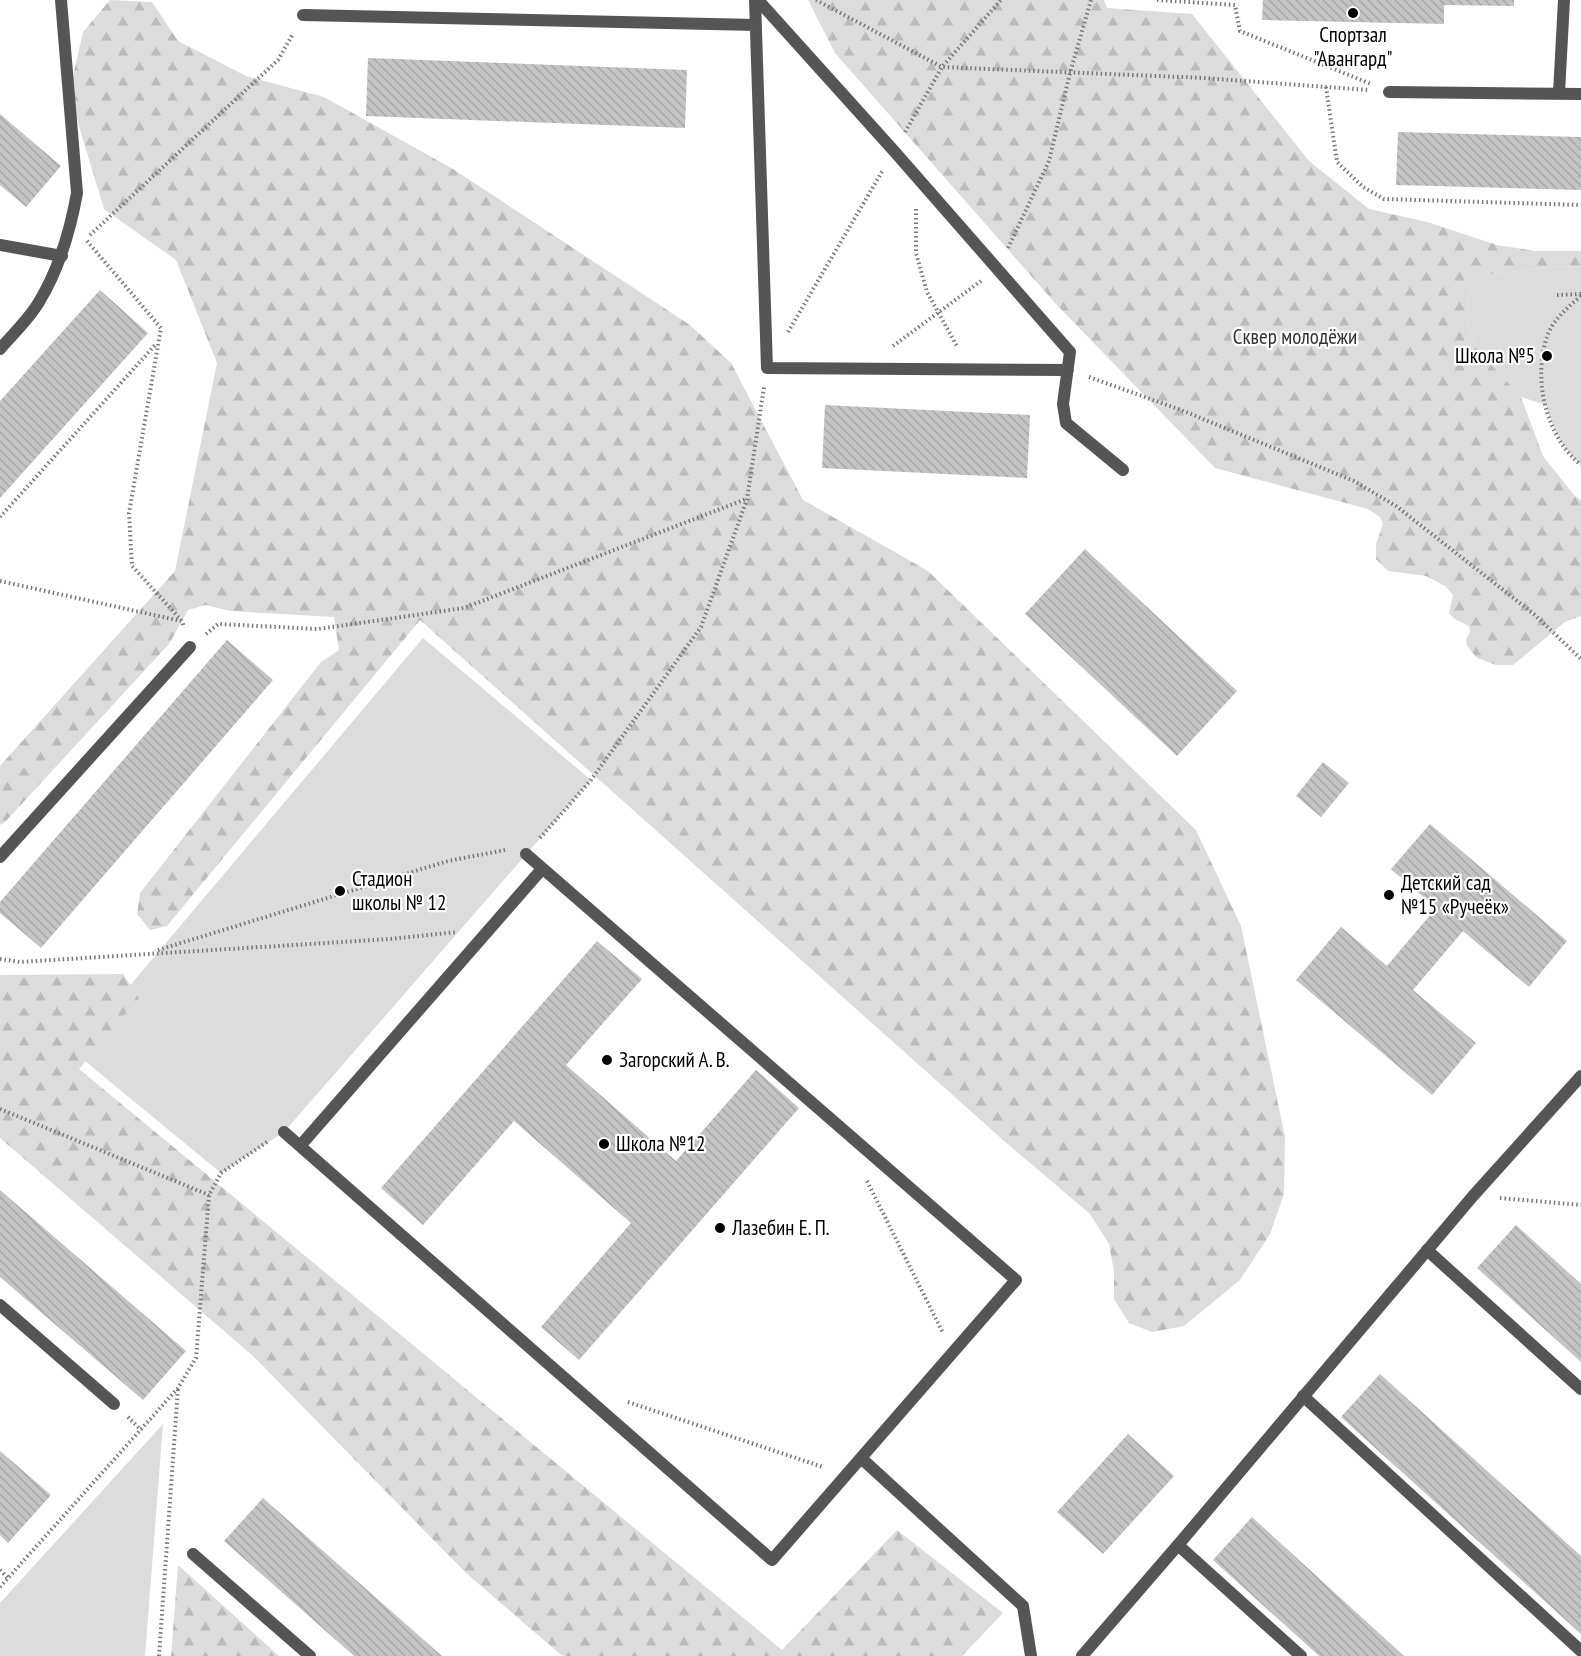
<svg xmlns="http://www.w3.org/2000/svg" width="1581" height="1656" viewBox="0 0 1581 1656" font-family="'PT Sans Narrow',sans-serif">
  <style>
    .grass { fill: #dcdcdc }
    .forest { fill: url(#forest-firs) }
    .building { fill: url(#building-back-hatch) }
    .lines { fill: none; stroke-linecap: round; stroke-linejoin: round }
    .path { stroke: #777; stroke-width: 4; stroke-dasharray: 1.5 3; stroke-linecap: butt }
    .lane { stroke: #555; stroke-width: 12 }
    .street { stroke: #555; stroke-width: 12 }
    .poi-dot { fill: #000; stroke: #fff; stroke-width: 2 }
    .labels { text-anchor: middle; stroke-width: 4.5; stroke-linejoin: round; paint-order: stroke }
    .poi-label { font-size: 21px; fill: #000; stroke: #fff; text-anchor: start }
    .park-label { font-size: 21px; fill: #333; stroke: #fff }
  </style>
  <defs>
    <pattern id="forest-firs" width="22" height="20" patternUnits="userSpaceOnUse" patternTransform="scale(1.5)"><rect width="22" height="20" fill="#dcdcdc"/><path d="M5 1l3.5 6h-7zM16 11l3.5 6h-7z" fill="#bbb"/></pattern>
    <pattern id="building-back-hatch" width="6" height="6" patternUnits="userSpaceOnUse" patternTransform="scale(1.5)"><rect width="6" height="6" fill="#c4c4c4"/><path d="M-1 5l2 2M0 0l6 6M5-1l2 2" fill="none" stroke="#a7a7a7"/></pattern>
  </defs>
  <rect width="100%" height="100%" fill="#fff"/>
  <path class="grass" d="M 1558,266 L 1581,267 L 1581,465 C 1562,449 1553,428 1546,405 L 1521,397 L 1477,349 L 1466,322 L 1470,291 L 1492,274 Z
    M 423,638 L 591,780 L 284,1132 L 221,1173 L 74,1052 Z
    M 163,1424 L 145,1656 L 0,1656 L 0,1603 Z"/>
  <path class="forest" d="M 110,0 L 152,2 L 178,41 L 246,76 L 324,97 L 453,169 L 690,325 L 731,363 L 803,500 L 928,571 L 1196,830 L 1241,926 L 1285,1137 L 1284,1194 L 1270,1234 L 1240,1280 L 1184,1326 L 1152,1332 L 1129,1323 L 1114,1299 L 1114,1271 L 1109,1244 L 1090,1214 L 1003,1140 L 420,620 L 167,926 L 150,930 L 137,914 L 140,893 L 321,662 L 339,650 L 334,617 L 230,611 L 206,605 L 188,610 L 169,644 L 5,822 L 0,825 L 0,766 L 175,571 L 217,363 L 176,260 L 104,209 L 69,93 L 83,32 Z
    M 808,0 L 1104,0 L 1107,8 L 1192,14 L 1309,161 L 1369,209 L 1427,222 L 1497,245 L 1535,251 L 1581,251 L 1581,267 L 1558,266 L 1492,274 L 1470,291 L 1466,322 L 1477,349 L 1521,397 L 1543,456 L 1574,495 L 1581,500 L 1581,616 L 1565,622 L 1513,665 L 1496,665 L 1477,658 L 1467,646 L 1466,639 L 1470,632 L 1469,626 L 1455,619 L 1449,613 L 1453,595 L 1445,586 L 1426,576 L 1388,571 L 1376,559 L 1376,544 L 1383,524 L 1380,517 L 1368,509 L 1215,468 L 1055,303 L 835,53 Z
    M 123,974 L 139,998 L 79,1069 L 782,1650 L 897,1530 L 1003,1613 L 962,1656 L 564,1656 L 560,1654 L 466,1573 L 253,1356 L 0,1138 L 0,975 Z
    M 178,1565 L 279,1656 L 171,1656 Z"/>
  <path class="building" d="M 1263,0 L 1514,0 L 1514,6 L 1444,5 L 1444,24 L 1262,20 Z
    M 368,58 L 687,70 L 685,128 L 366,116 Z
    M 0,114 L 61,166 L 26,207 L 0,185 Z
    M 1398,132 L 1581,137 L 1581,190 L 1396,185 Z
    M 100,290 L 148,333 L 0,498 L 0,401 Z
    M 825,405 L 1030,415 L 1027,478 L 822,468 Z
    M 1085,549 L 1237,691 L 1177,756 L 1025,614 Z
    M 227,640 L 273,680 L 41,948 L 0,913 L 0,902 Z
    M 1323,762 L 1349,783 L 1321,817 L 1296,796 Z
    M 1430,824 L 1567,941 L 1529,987 L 1463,931 L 1413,990 L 1476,1043 L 1432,1095 L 1296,980 L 1341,927 L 1387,966 L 1436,908 L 1391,869 Z
    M 597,941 L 642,979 L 566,1065 L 676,1161 L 756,1070 L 799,1108 L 579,1360 L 541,1327 L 631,1223 L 514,1121 L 423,1225 L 381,1188 Z
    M 0,1190 L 186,1351 L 143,1400 L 0,1277 Z
    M 1516,1225 L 1581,1284 L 1581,1362 L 1477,1268 Z
    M 1380,1374 L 1581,1556 L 1581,1634 L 1341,1417 Z
    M 1128,1434 L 1174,1476 L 1103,1554 L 1057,1512 Z
    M 0,1451 L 51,1495 L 8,1543 L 0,1535 Z
    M 263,1498 L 442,1656 L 354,1656 L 224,1541 Z
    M 1252,1517 L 1404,1656 L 1319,1656 L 1213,1560 Z"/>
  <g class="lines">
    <path class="path" d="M 816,0 L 942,67 L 1204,78 L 1368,90
      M 1157,0 L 1235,5 L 1240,31 L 1371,84
      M 1326,87 L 1337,162 L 1363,187 L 1384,199 L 1581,205
      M 905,132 L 942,67 L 1001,0
      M 916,209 L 916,253 L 927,292 L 958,348
      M 90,235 L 278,60 L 293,34
      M 87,241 L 161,328 L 129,513 L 132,566 L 182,621 L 184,628
      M 1008,248 L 1049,161 L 1070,73 L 1091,0
      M 1557,295 L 1581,294
      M 1581,296 C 1568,307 1555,318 1548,334 C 1532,377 1545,436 1581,465
      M 788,332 L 883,170
      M 893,346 L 981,281
      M 1089,377 L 1181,410 L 1354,481 L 1396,506 L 1535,615 L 1581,659
      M 0,517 L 156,344
      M 0,581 L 181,621
      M 206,634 L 218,624 L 318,629 L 464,608 L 746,499
      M 540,838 L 591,780 L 701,627 L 747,499 L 764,387
      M 158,950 L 448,861 L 505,850
      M 0,959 L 20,962 L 390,939 L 457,932
      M 0,1109 L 209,1195
      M 867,1181 L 943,1333
      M 1500,1198 L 1581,1205
      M 628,1402 L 823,1467
      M 128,1417 L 141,1430
      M 0,1570 L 8,1578
      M 0,1587 L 178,1388 L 196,1358 L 209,1195 L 221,1173 L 267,1142
      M 159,1656 L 178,1388"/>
    <path class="lane" d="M 755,0 L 767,368 L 1068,370
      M 758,0 L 894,151 L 1070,352 L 1063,404 L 1066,423 L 1123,470
      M 303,15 L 756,25
      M 1389,92 L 1581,94
      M 1559,93 L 1564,0
      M 0,245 L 62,256
      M 0,349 C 13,334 29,319 39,302 C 59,269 70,232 77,193 L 61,0
      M 284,1132 L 772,1560 L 1016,1280 L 526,854
      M 300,1146 L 542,869
      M 1427,1250 L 1581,1389
      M 0,1305 L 114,1404
      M 1303,1396 L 1581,1651
      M 861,1458 L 1023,1606 L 1031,1656
      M 1178,1545 L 1301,1656"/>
    <path class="street" d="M 0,857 L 190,647
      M 193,1554 L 310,1656
      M 1082,1656 L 1178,1545 L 1473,1196 L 1581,1076"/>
  </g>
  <g class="poi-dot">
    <circle cx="1353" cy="13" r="6"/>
    <circle cx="1547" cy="356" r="6"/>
    <circle cx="340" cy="891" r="6"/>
    <circle cx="1389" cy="895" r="6"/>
    <circle cx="607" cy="1060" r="6"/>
    <circle cx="604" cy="1144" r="6"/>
    <circle cx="720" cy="1228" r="6"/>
  </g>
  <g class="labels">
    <g class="poi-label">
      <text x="1353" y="42" text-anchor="middle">Спортзал<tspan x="1353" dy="24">"Авангард"</tspan></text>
      <text x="1535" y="363" text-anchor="end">Школа №5</text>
      <text x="352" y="886">Стадион<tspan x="352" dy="24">школы № 12</tspan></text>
      <text x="1401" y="890">Детский сад<tspan x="1401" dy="24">№15 «Ручеёк»</tspan></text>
      <text x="619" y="1067">Загорский А. В.</text>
      <text x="616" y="1151">Школа №12</text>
      <text x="732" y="1235">Лазебин Е. П.</text>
    </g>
    <g class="park-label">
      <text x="1295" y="344">Сквер молодёжи</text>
    </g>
  </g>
</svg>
